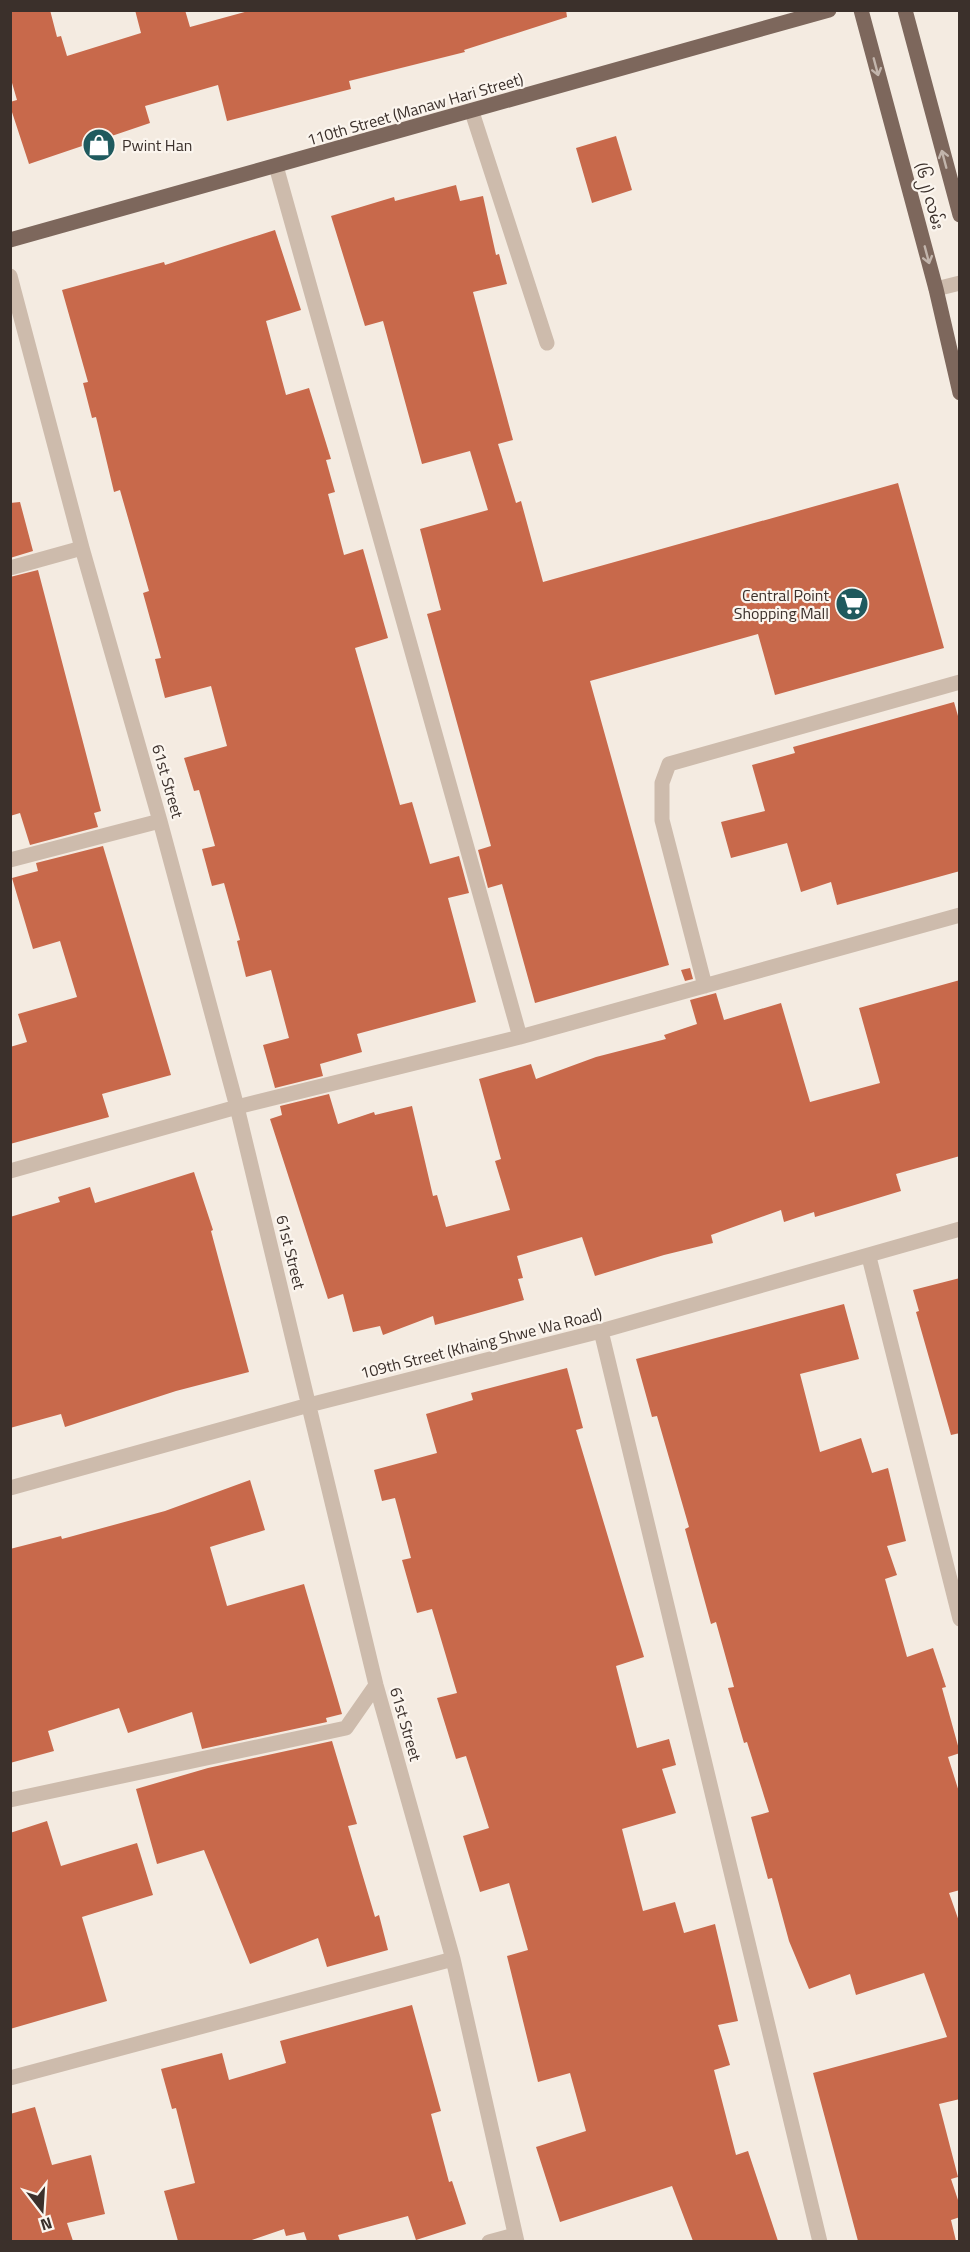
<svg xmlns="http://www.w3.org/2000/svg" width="970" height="2252" viewBox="0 0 970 2252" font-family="'Titillium Web','Noto Sans Myanmar',sans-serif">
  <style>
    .building { fill: #c8694b }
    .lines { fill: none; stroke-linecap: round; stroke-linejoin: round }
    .minor { stroke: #cdbbac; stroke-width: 15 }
    .major { stroke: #7d675c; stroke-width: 15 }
    .oneway { stroke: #c2b5ac }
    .labels { text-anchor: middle; stroke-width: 4.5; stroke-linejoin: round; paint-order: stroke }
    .street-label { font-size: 16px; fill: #3b302b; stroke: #fbf5ee }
    .poi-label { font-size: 16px; fill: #3b302b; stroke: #fbf5ee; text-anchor: start }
  </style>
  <rect width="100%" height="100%" fill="#f4ebe1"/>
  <path class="building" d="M 10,10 L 50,10 L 57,37 L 61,36 L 67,56 L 141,33 L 135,10 L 185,10 L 190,27 L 252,10 L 566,10 L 567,17 L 464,50 L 465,52 L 349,81 L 351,89 L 227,121 L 218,85 L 145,106 L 150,123 L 29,164 L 10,106 L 10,102 L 17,100 L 10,76 Z
    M 616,136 L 632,190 L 592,203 L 576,148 Z
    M 456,185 L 460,201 L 483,196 L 496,255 L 499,254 L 507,284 L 473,292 L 513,440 L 498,444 L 516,503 L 521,501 L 543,582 L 898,483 L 944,648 L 775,695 L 758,634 L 590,681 L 669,965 L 535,1003 L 502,884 L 488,888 L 478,850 L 491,846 L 427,614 L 441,610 L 420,529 L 488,510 L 470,451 L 422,464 L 383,321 L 365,326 L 331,216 L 394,197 L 395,201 Z
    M 275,230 L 301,310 L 266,321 L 286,395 L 309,388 L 331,459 L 326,460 L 335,492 L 328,494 L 344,555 L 363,549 L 388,638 L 355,648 L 400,805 L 412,802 L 430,864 L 459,856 L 469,893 L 448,898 L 476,1002 L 357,1034 L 362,1052 L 320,1064 L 323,1076 L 275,1088 L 263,1045 L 289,1038 L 271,970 L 246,977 L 237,941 L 240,940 L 224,883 L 212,886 L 202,849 L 215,846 L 199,790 L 194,791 L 184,758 L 227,746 L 211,686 L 165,698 L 155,659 L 161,658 L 143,593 L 149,591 L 120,490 L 114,492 L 96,417 L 92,418 L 83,383 L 88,382 L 62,290 L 164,262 L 165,265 Z
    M 20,502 L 33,551 L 10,558 L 10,503 Z
    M 38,570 L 101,811 L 94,813 L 98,827 L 30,845 L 20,813 L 10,816 L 10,577 Z
    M 954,702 L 960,723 L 960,871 L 837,905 L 831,882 L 801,892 L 787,843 L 731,858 L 721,822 L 765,811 L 752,765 L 795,753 L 793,747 Z
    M 103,846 L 171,1075 L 102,1094 L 109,1117 L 10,1144 L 10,1047 L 27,1042 L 18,1014 L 77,997 L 60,941 L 33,949 L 12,878 L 38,871 L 36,863 Z
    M 690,968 L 693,979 L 685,981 L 681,970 Z
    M 960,980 L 960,1156 L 896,1174 L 901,1191 L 815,1217 L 814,1212 L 784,1222 L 781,1210 L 711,1235 L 713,1243 L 664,1255 L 595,1276 L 582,1237 L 517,1256 L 523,1278 L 518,1279 L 524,1300 L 435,1325 L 433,1316 L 383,1335 L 380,1326 L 353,1332 L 343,1294 L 328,1299 L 270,1119 L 282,1115 L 280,1106 L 329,1094 L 338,1124 L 374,1112 L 375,1115 L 412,1106 L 433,1196 L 437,1195 L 446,1227 L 510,1210 L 495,1161 L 501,1159 L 479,1079 L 531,1064 L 536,1079 L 596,1057 L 666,1039 L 664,1035 L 697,1024 L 690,1000 L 716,993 L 724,1020 L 781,1003 L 810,1102 L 880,1083 L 859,1008 Z
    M 194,1172 L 213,1230 L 211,1231 L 249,1372 L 176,1391 L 65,1427 L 61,1414 L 10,1428 L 10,1217 L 60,1202 L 58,1197 L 90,1187 L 95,1203 Z
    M 960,1278 L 960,1433 L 951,1435 L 916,1312 L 919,1311 L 913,1290 Z
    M 844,1304 L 859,1359 L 800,1374 L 820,1452 L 861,1438 L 872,1473 L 888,1468 L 906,1541 L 887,1546 L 897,1575 L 885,1579 L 907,1657 L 933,1648 L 946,1687 L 942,1688 L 960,1753 L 948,1757 L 960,1795 L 960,1890 L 949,1893 L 960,1924 L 960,2099 L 939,2104 L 958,2177 L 951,2179 L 960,2206 L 960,2217 L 951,2220 L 956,2241 L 858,2241 L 813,2073 L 947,2037 L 924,1973 L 856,1995 L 850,1974 L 809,1989 L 789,1941 L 772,1878 L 768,1879 L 751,1817 L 769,1812 L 747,1742 L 744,1743 L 728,1688 L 734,1687 L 716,1622 L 711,1624 L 685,1529 L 689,1527 L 657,1416 L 652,1417 L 636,1359 Z
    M 567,1368 L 583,1428 L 576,1430 L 644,1657 L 616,1666 L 637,1748 L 669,1739 L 676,1765 L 662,1769 L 676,1813 L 622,1829 L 643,1911 L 675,1902 L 684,1933 L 715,1924 L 738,2021 L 718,2025 L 730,2065 L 714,2070 L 736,2155 L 748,2151 L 778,2241 L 693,2241 L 672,2186 L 560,2222 L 536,2147 L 586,2131 L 570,2073 L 538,2082 L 507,1956 L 528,1950 L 509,1883 L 480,1892 L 463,1836 L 489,1828 L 466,1756 L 456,1759 L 437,1698 L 457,1693 L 432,1609 L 417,1613 L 402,1560 L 411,1558 L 395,1498 L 382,1501 L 374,1470 L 437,1453 L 426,1414 L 473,1400 L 471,1393 Z
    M 250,1480 L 265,1530 L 210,1547 L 227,1606 L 304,1584 L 342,1714 L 326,1718 L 327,1722 L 202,1749 L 192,1712 L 128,1733 L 119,1708 L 48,1731 L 54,1751 L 10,1763 L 10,1549 L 61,1536 L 62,1539 L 165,1511 Z
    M 332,1741 L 357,1824 L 348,1826 L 375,1917 L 379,1915 L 388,1950 L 327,1967 L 318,1938 L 250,1964 L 204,1850 L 157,1864 L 136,1789 L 208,1768 Z
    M 47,1821 L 61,1866 L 137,1843 L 153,1895 L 82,1917 L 107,2001 L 10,2029 L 10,1833 Z
    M 412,2005 L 441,2111 L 431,2114 L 449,2182 L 452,2181 L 466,2224 L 416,2240 L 408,2216 L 338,2235 L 340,2241 L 307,2241 L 304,2232 L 286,2236 L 284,2229 L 249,2241 L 178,2241 L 164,2191 L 195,2183 L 176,2108 L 172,2109 L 161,2069 L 222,2053 L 229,2080 L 286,2063 L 280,2041 Z
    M 35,2107 L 52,2165 L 91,2155 L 105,2214 L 67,2223 L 73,2241 L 10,2241 L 10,2114 Z"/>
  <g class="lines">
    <path class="minor" d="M 472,112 L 547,343
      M 276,166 L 520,1037
      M 10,276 L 82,548 L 160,821 L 237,1107 L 376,1685 L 453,1959 L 517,2242
      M 936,289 L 960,283
      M 10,568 L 82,548
      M 10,860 L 160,821
      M 705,986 L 662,820 L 662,783 L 669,764 L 960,682
      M 10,1171 L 237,1107 L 520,1037 L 960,915
      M 869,1257 L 960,1619
      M 601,1331 L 820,2242
      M 10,1488 L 309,1405 L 601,1331 L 960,1229
      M 10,1800 L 346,1728 L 376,1685
      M 10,2078 L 453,1959
      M 489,2242 L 515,2235"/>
    <path class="major" d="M 861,10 L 936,289 L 960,393
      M 905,10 L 960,215
      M 10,240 L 829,10"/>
  </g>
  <defs><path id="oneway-shaft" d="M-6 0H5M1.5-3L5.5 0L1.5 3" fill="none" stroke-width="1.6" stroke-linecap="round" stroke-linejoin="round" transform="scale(1.5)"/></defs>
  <g class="oneway">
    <use href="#oneway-shaft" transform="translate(876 67) rotate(75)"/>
    <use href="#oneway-shaft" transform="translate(944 159) rotate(-105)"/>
    <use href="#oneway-shaft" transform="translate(927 255) rotate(75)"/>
  </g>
  <defs>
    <symbol id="shop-disc" viewBox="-11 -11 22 22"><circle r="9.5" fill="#1f5a5e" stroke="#fbf5ee"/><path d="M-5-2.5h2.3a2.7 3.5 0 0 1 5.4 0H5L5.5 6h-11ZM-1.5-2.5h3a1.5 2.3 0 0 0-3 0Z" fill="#fff"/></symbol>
    <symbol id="supermarket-disc" viewBox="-11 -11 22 22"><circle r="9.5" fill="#1f5a5e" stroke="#fbf5ee"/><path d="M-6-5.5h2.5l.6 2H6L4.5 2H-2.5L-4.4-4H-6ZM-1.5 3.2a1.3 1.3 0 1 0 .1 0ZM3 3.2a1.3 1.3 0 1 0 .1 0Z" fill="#fff"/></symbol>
  </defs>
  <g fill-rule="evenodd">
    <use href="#shop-disc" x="80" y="126" width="38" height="38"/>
    <use href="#supermarket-disc" x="833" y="585" width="38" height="38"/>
  </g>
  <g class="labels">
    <g class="street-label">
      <text transform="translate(415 109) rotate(-16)" y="6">110th Street (Manaw Hari Street)</text>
      <text transform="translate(930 196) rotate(75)" y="6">(၆၂) လမ်း</text>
      <text transform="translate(168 781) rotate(74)" y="6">61st Street</text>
      <text transform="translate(291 1252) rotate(76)" y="6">61st Street</text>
      <text transform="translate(481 1343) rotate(-14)" y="6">109th Street (Khaing Shwe Wa Road)</text>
      <text transform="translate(406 1724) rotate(74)" y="6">61st Street</text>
    </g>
    <g class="poi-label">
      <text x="122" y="151">Pwint Han</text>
      <text x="829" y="601" text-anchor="end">Central Point<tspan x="829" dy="18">Shopping Mall</tspan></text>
    </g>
  </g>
  <rect width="970" height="2252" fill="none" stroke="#3b302b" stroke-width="24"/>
  <g transform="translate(42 2210) rotate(163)" stroke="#fbf5ee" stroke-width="4.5" paint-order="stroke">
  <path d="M0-4.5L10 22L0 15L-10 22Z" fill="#3b302b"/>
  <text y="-9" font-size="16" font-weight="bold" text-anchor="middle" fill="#3b302b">N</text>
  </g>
</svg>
